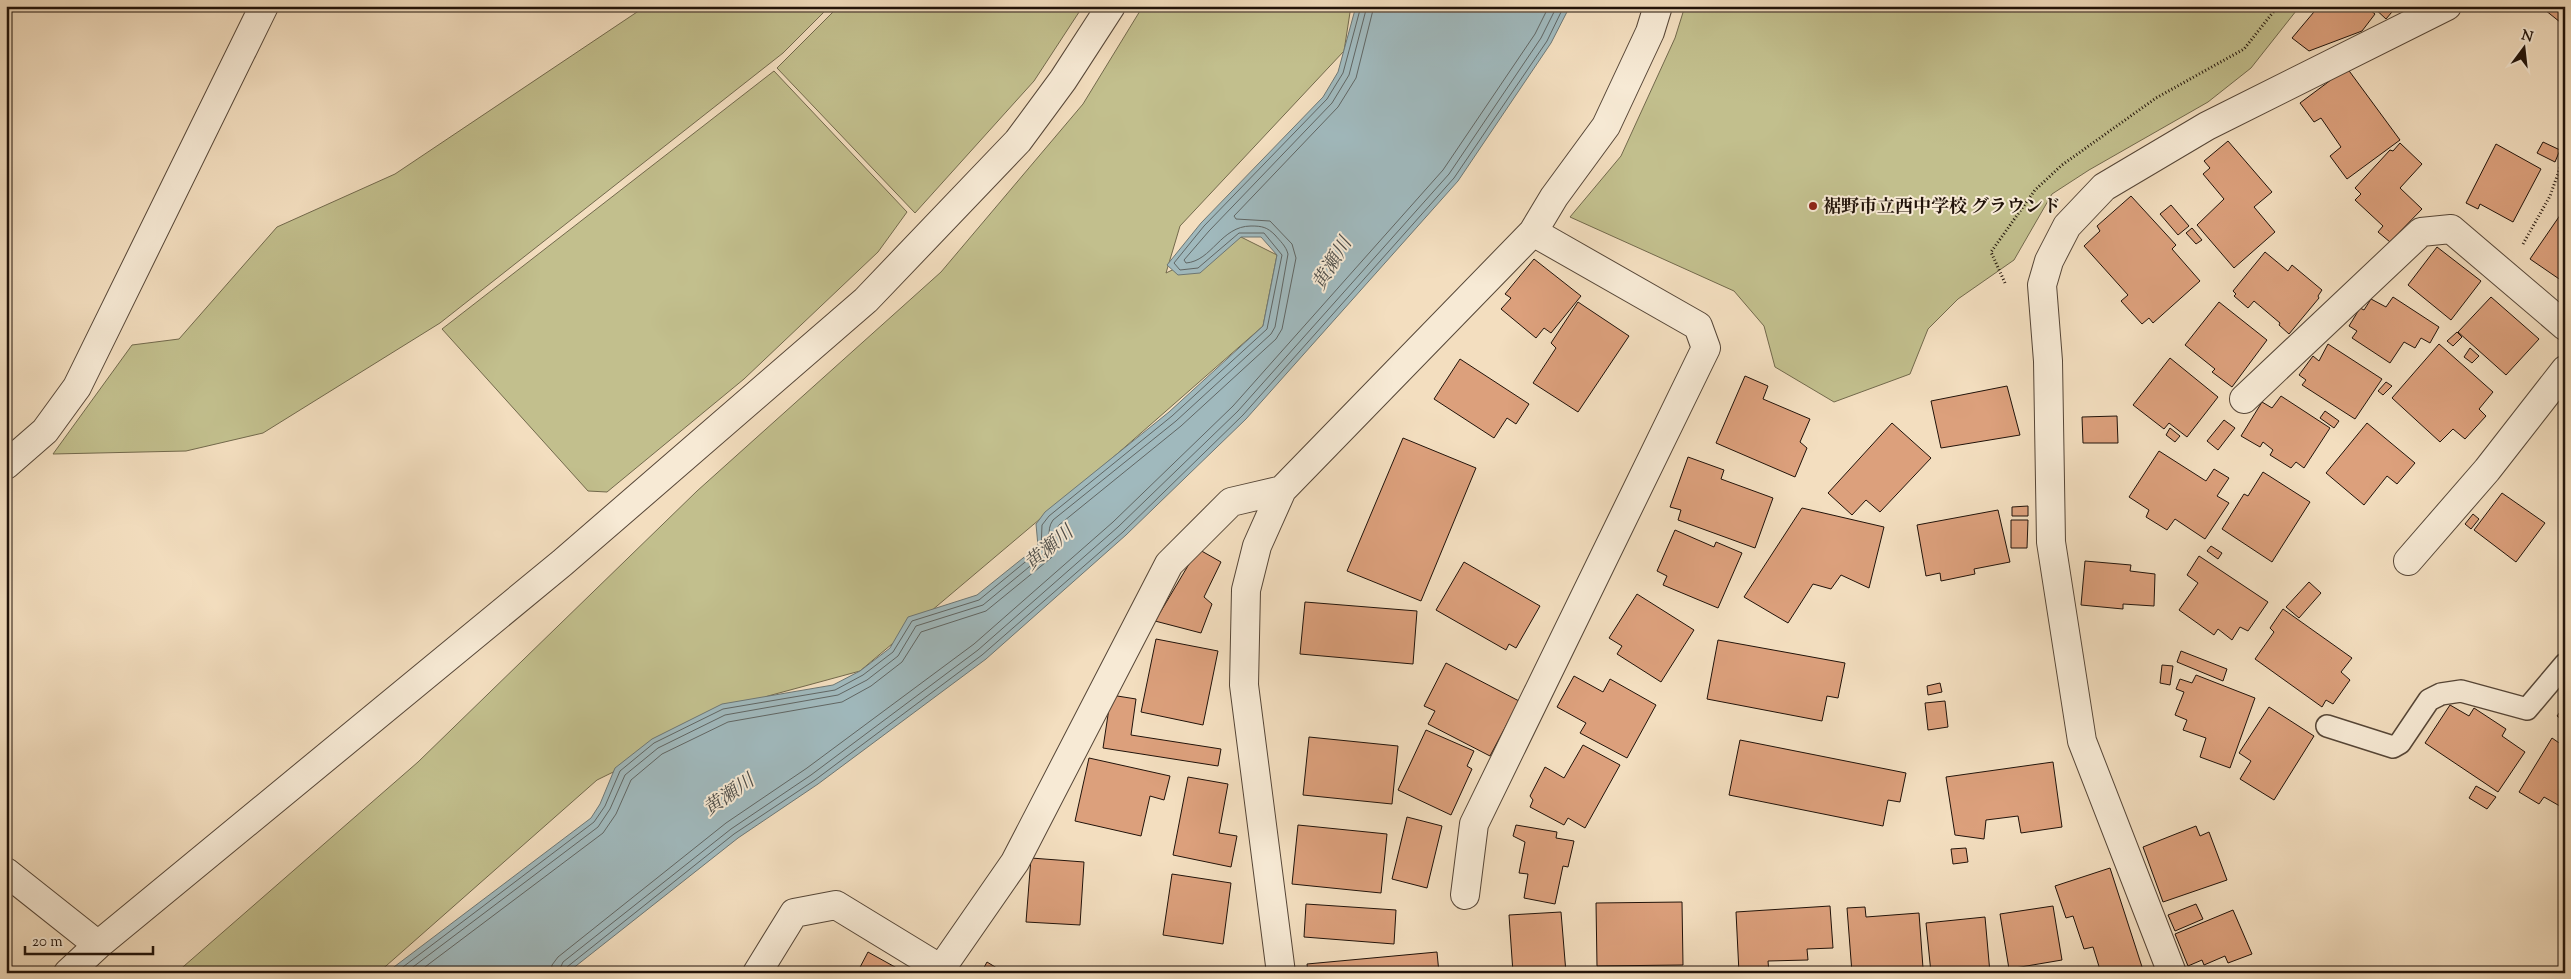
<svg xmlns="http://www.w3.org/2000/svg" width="2571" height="979" viewBox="0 0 2571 979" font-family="'Sorts Mill Goudy','Noto Serif JP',serif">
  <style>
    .green { fill: #c2bf8d; stroke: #72694c }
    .water { fill: #a0b9bd; stroke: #6d7775 }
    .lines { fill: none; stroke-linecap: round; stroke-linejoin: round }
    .shore { stroke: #606664; stroke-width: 1 }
    .building { fill: #dca07c; stroke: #21130a }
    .lane-casing { stroke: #564637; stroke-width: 24 }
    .street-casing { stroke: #564637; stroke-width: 30 }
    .path { stroke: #21130a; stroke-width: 3; stroke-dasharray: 1 2.5; stroke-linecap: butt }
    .lane { stroke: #f7ead5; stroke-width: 21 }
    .street { stroke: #f7ead5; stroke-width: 28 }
    .poi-dot { fill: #8f2418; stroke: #f7ead5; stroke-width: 2 }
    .labels { text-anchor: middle; stroke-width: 4; stroke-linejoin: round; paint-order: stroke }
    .poi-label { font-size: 18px; font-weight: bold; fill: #21130a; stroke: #f7ead5; text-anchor: start }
    .water-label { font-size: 19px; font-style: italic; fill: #4d4d49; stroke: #f7ead5 }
  </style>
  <rect width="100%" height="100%" fill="#f3debf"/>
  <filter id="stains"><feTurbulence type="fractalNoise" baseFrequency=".004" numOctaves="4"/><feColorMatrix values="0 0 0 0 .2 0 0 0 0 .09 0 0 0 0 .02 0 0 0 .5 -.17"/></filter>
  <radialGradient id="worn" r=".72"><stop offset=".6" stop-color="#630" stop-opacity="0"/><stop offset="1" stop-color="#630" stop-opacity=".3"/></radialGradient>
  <path class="green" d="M 646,6 L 830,6 L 783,53 L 440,323 L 263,433 L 186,451 L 53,454 L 132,345 L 179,339 L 277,227 L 395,174 Z
    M 839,6 L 1083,6 L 1034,81 L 915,213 L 777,68 Z
    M 1143,6 L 1351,6 L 1344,51 L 1180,226 L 1166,273 L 1241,237 L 1277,255 L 1263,326 L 1117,454 L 860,671 L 768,696 L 597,780 L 378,973 L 176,973 L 418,762 L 697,491 L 941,272 L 1083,104 Z
    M 1685,6 L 2300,6 L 2251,68 L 2208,102 L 2089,170 L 2052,194 L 2014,260 L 1958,299 L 1928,329 L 1910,374 L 1834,402 L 1775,367 L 1764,326 L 1734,291 L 1570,217 L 1621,156 L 1675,38 Z
    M 774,71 L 907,212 L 878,252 L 744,379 L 607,492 L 588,491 L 442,329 Z"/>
  <path class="water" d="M 1356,6 L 1570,6 L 1551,43 L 1458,181 L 1246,419 L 1126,535 L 986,659 L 818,784 L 738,838 L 567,973 L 386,973 L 591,818 L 600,804 L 615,768 L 652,739 L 722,704 L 833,685 L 860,671 L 890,648 L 908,617 L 977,595 L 1038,546 L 1036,524 L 1045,512 L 1169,412 L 1263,326 L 1277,255 L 1261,237 L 1241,237 L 1200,273 L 1178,275 L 1167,265 L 1201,223 L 1323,97 L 1338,72 Z"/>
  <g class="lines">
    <path class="shore" d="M 395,973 L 594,822 L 605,806 L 620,771 L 654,743 L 723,709 L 835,690 L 863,675 L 893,652 L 912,621 L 979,600 L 1041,549 L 1042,525 L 1049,516 L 1172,416 L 1267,329 L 1282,255 L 1264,233 L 1239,233 L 1198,268 L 1180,270 L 1174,263 L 1204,226 L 1327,99 L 1343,73 L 1361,6
      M 405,973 L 598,827 L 610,809 L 625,775 L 658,748 L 725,715 L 838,695 L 867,680 L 898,656 L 916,626 L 983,605 L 1046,553 C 1053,542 1045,531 1053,520 L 1176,421 L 1271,334 L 1275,327 L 1288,254 C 1286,246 1280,241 1275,235 C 1267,227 1262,226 1251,226 C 1221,226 1212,261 1186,263 L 1184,260 L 1209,231 L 1332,103 L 1349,75 L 1367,6
      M 417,973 L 603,833 L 616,814 L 631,780 L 662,754 L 728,722 L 842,702 L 871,686 L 902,662 L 921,632 L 986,611 L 1051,558 C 1059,548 1052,535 1059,525 L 1181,426 L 1276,339 L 1282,329 L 1296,258 L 1292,244 L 1270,221 L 1236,219 L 1234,216 L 1338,107 L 1356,78 L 1374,6
      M 551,973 L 552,965 L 558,957 L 726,823 L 807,768 L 974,644 L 1113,522 L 1233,406 L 1443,170 L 1535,34 L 1549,6
      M 558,973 L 563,962 L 731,829 L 811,775 L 978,650 L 1118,527 L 1238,411 L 1449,174 L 1541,38 L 1557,6
      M 565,973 L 567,967 L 734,834 L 815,780 L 982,655 L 1123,532 L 1243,415 L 1454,178 L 1547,41 L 1564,6"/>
  </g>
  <path class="building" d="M 2319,6 L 2365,6 L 2375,14 L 2362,31 L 2309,51 L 2292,38 Z
    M 2372,6 L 2397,6 L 2386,19 Z
    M 2540,6 L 2565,6 L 2565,26 Z
    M 2347,68 L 2400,140 L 2347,179 L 2330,156 L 2341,147 L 2321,118 L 2314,122 L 2300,103 Z
    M 2228,141 L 2272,192 L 2254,207 L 2275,232 L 2234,268 L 2197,225 L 2224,199 L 2203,174 L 2210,168 L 2204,161 Z
    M 2543,142 L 2560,150 L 2555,162 L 2537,153 Z
    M 2400,143 L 2422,164 L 2400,188 L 2422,209 L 2390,242 L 2378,232 L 2383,226 L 2355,200 L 2361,194 L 2355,188 L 2390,150 L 2393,151 Z
    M 2496,144 L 2541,169 L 2513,222 L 2480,204 L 2478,209 L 2466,203 Z
    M 2131,196 L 2176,245 L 2172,249 L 2200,281 L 2153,323 L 2149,318 L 2142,324 L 2121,301 L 2128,295 L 2084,246 L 2100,231 L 2097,226 Z
    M 2171,205 L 2189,226 L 2178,235 L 2160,214 Z
    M 2565,208 L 2565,283 L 2530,259 Z
    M 2192,228 L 2202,240 L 2196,244 L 2186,233 Z
    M 2437,247 L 2481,281 L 2451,320 L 2408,285 Z
    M 2265,252 L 2288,271 L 2292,265 L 2322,290 L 2318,296 L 2319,298 L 2289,334 L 2279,325 L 2280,323 L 2254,301 L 2248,308 L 2234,296 L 2236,294 L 2233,291 Z
    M 1534,259 L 1581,296 L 1551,333 L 1544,328 L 1536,338 L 1501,309 L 1511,298 L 1505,294 Z
    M 2393,297 L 2439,327 L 2430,343 L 2421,338 L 2415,348 L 2404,342 L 2390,363 L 2352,338 L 2357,331 L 2349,326 L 2360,308 L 2364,310 L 2371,299 L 2386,307 Z
    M 2491,297 L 2539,339 L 2506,375 L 2458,332 Z
    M 1578,302 L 1629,336 L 1578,412 L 1533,383 L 1556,348 L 1551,343 Z
    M 2219,302 L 2267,340 L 2232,387 L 2212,372 L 2215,369 L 2185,345 Z
    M 2457,332 L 2462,337 L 2453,346 L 2447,341 Z
    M 2328,344 L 2382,379 L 2355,419 L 2302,385 L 2306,380 L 2299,375 L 2313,356 L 2319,361 Z
    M 2439,344 L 2493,392 L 2479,409 L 2486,416 L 2465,439 L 2453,429 L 2440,442 L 2392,398 Z
    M 2470,348 L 2479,356 L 2472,363 L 2464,357 Z
    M 2170,358 L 2218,397 L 2187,437 L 2169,423 L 2164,429 L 2133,405 Z
    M 1460,359 L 1529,404 L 1516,424 L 1507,418 L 1494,438 L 1434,399 Z
    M 1745,376 L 1768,386 L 1763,399 L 1810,419 L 1800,442 L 1807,448 L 1795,477 L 1716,443 Z
    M 2386,382 L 2392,386 L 2383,395 L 2378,391 Z
    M 2007,386 L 2020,435 L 1941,448 L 1931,401 Z
    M 2281,396 L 2330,428 L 2304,468 L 2296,462 L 2291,468 L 2270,455 L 2273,450 L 2263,442 L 2260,447 L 2241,436 L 2262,402 L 2272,408 Z
    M 2325,411 L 2339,421 L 2334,428 L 2320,418 Z
    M 2117,416 L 2118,443 L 2083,443 L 2082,417 Z
    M 2224,420 L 2235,428 L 2218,450 L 2207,441 Z
    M 1892,423 L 1931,458 L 1880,512 L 1866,500 L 1852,515 L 1828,493 Z
    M 2367,423 L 2415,463 L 2397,484 L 2387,476 L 2364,505 L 2326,473 Z
    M 2170,428 L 2180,436 L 2175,442 L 2166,435 Z
    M 1403,438 L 1476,468 L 1421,601 L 1347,571 Z
    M 2159,451 L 2206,481 L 2214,469 L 2229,478 L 2217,496 L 2229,503 L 2205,539 L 2175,519 L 2167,530 L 2146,517 L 2149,510 L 2129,497 Z
    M 1688,457 L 1724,470 L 1721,479 L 1773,498 L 1755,548 L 1678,520 L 1681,510 L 1670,507 Z
    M 2263,472 L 2310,502 L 2272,562 L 2222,529 L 2244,494 L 2248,496 Z
    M 2502,493 L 2545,523 L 2516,562 L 2474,530 Z
    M 2028,506 L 2028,516 L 2012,516 L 2012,507 Z
    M 1802,508 L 1884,527 L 1869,588 L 1841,575 L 1831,589 L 1813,584 L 1788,623 L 1744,597 Z
    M 1998,510 L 2010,562 L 1974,569 L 1975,574 L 1941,581 L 1940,573 L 1926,576 L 1917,525 Z
    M 2473,514 L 2479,519 L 2471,529 L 2465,524 Z
    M 2011,520 L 2028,520 L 2027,548 L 2011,548 Z
    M 1675,530 L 1714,547 L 1716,542 L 1742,553 L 1718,608 L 1663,585 L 1667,576 L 1657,571 Z
    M 2211,546 L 2222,553 L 2218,559 L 2207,551 Z
    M 1198,549 L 1221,562 L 1204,597 L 1212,604 L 1201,633 L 1155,621 Z
    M 2199,556 L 2268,602 L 2248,631 L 2240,627 L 2232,640 L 2218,629 L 2214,635 L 2179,610 L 2198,583 L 2187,575 Z
    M 2085,561 L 2131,565 L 2130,571 L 2155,574 L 2154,606 L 2123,604 L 2123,609 L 2081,605 Z
    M 1464,562 L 1540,606 L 1516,648 L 1509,644 L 1506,650 L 1436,610 Z
    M 2309,582 L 2321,593 L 2299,618 L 2286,607 Z
    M 1637,594 L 1694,630 L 1661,682 L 1617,654 L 1622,646 L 1609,638 Z
    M 1305,602 L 1417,611 L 1413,664 L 1300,654 Z
    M 2283,609 L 2352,658 L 2341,672 L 2350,680 L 2333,704 L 2326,700 L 2322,707 L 2255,659 L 2274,632 L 2270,628 Z
    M 1156,639 L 1218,651 L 1203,725 L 1141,712 Z
    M 1718,640 L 1845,663 L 1838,698 L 1827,696 L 1822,721 L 1707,699 Z
    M 2181,651 L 2227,669 L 2223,681 L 2177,662 Z
    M 1446,663 L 1519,701 L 1490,756 L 1428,724 L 1435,711 L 1424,706 Z
    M 2162,665 L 2173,666 L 2170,685 L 2160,683 Z
    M 2196,675 L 2255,698 L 2230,768 L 2200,757 L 2206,738 L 2183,730 L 2187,720 L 2175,715 L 2184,692 L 2176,689 L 2180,679 L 2192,683 Z
    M 1574,676 L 1603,692 L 1610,679 L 1656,705 L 1627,758 L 1580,733 L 1586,723 L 1557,707 Z
    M 1940,683 L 1942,692 L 1928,695 L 1927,686 Z
    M 1111,695 L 1136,699 L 1131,735 L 1221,749 L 1218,766 L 1103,748 Z
    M 1945,701 L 1948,727 L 1928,730 L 1925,703 Z
    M 2450,705 L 2469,716 L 2474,708 L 2506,729 L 2502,736 L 2525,752 L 2498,792 L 2425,743 Z
    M 2565,705 L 2565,722 L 2557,716 Z
    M 2269,707 L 2314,736 L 2274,800 L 2240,779 L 2251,761 L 2239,753 Z
    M 1426,730 L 1474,751 L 1467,766 L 1472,769 L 1451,815 L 1398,790 Z
    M 1309,737 L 1398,746 L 1392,804 L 1303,795 Z
    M 2552,738 L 2565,747 L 2565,809 L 2544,797 L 2539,804 L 2519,792 Z
    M 1740,740 L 1906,773 L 1900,802 L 1888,800 L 1883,826 L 1729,795 Z
    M 1583,745 L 1620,765 L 1585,828 L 1568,818 L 1564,825 L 1530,807 L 1533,800 L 1530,796 L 1545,767 L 1564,778 Z
    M 1089,758 L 1170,776 L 1164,800 L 1150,796 L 1141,836 L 1075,821 Z
    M 2053,762 L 2062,827 L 2021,833 L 2018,816 L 1986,820 L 1984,839 L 1955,835 L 1946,777 Z
    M 1188,777 L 1228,784 L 1219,833 L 1237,836 L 1231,867 L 1173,855 Z
    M 2476,786 L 2496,797 L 2487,809 L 2469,798 Z
    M 1407,817 L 1442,826 L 1427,888 L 1392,879 Z
    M 1298,825 L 1387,834 L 1381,893 L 1292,884 Z
    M 1516,825 L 1557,832 L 1556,838 L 1574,841 L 1568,867 L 1563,866 L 1555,904 L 1524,898 L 1528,874 L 1519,873 L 1525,842 L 1513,836 Z
    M 2196,826 L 2200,836 L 2209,832 L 2227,880 L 2163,902 L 2143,847 Z
    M 1966,848 L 1968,862 L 1953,864 L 1951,849 Z
    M 1031,858 L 1084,862 L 1080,925 L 1026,922 Z
    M 2110,868 L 2144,973 L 2101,973 L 2093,947 L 2084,949 L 2073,916 L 2066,918 L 2055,886 Z
    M 1172,874 L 1231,883 L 1223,944 L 1163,935 Z
    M 1682,902 L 1683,965 L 1597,966 L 1596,903 Z
    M 1306,904 L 1396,910 L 1394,944 L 1304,937 Z
    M 2196,904 L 2203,919 L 2175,931 L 2168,915 Z
    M 1830,906 L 1833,948 L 1807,949 L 1808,960 L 1768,961 L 1769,973 L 1739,973 L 1736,912 Z
    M 2053,906 L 2062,960 L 2009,969 L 2000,914 Z
    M 1865,907 L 1866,917 L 1919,913 L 1923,968 L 1852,973 L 1847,908 Z
    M 2233,910 L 2252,954 L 2228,963 L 2225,956 L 2204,965 L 2202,960 L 2188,966 L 2175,934 Z
    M 1561,912 L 1566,973 L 1513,973 L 1509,915 Z
    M 1985,917 L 1990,973 L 1931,973 L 1926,923 Z
    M 868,952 L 904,972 L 857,973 Z
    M 1437,952 L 1439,973 L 1308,973 L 1307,964 Z
    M 987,962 L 1005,973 L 981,973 Z"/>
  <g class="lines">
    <defs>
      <path id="lane" d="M 2327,726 L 2393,747 L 2400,743 L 2429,700 L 2441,694 L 2461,691 L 2527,709 L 2565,664"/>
      <path id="street" d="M 2244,399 L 2421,232 L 2451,229 L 2565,326
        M 6,465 L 45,431 L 77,387 L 264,6
        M 2408,561 L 2487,470 L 2565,370
        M 6,872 L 98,945
        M 1465,895 L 1474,824 L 1706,348 L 1698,326 L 1533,232
        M 68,973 L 98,945 L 562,563 L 866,300 L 1018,141 L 1063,80 L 1111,6
        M 757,973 L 794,913 L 836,905 L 941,969
        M 938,973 L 1015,862 L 1169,564 L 1231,502 L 1282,490
        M 1281,973 L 1244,685 L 1246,590 L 1257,546 L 1282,490 L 1533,232 L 1554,197 L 1606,126 L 1650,32 L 1658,6
        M 2172,973 L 2082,741 L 2051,542 L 2048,361 L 2042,285 L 2049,261 L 2067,226 L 2104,187 L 2207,126 L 2447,6"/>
    </defs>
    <use href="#lane" class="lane-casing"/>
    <use href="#street" class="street-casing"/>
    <path class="path" d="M 2523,244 L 2550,196 L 2565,154
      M 2005,283 L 1991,252 L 2035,190 L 2062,165 L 2156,98 L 2244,49 L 2278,6"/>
    <use href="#lane" class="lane"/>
    <use href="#street" class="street"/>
  </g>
  <circle class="poi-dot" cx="1813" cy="206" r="5"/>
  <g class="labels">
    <g class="poi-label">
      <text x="1823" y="212">裾野市立西中学校 グラウンド</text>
    </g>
    <g class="water-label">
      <text transform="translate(1331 263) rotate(-59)" y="7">黄瀬川</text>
      <text transform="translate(1048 547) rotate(-40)" y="7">黄瀬川</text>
      <text transform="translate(728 794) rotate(-35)" y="7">黄瀬川</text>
    </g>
  </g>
  <rect width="2571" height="979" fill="none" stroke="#f3debf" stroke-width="25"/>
  <rect x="8" y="8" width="2556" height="964" fill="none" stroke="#21130a" stroke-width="2.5"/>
  <rect x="12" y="12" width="2546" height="954" fill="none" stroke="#21130a"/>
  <g transform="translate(2524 48) rotate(15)" stroke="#f7ead5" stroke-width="4" paint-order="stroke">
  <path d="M0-4L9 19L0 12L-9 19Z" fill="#21130a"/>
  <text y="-8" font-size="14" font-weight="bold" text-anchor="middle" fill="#21130a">N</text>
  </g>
  <path d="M25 946v8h128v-8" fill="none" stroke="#21130a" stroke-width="2.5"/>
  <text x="32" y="946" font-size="15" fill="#21130a" stroke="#f7ead5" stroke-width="4" paint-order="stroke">20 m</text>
  <rect width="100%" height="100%" filter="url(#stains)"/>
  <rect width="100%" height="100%" fill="url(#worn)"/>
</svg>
